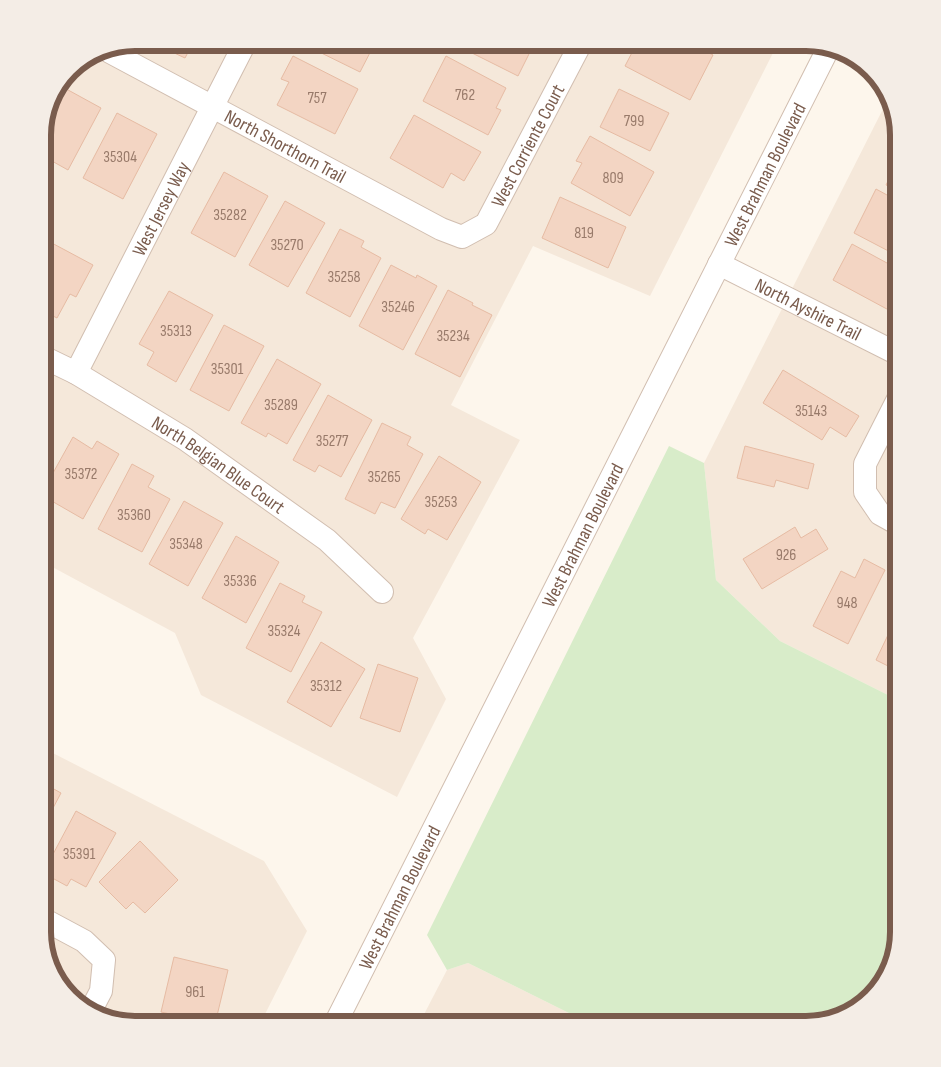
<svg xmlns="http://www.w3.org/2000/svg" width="941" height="1067" viewBox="0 0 941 1067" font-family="'Sofia Sans Condensed',sans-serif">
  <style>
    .residential { fill: #f5e8da }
    .green { fill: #d8ecc9 }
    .building { fill: #f3d5c3; stroke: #e6bba3 }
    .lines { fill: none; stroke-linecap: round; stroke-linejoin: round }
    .minor-casing { stroke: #d1beb0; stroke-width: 24 }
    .minor { stroke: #fff; stroke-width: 22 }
    .labels { text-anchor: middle; stroke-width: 4; stroke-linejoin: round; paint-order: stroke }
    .number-label { font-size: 16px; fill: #987a6a }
    .street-label { font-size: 19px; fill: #7a5c4d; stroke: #fffaf3 }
    .rim { fill: none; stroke: #7a5c4d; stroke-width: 6 }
  </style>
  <rect width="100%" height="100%" fill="#fdf6ec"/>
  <path class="residential" d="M 135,43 L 778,43 L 650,296 L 533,246 L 451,405 L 520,440 L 413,638 L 446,699 L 397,797 L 201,695 L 175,633 L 43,562 L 43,129 L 52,94 L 74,66 Z
    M 887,101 L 898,135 L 898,700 L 780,641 L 716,580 L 704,463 Z
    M 43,748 L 264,861 L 307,931 L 260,1024 L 135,1024 L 94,1015 L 61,988 L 43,932 Z
    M 468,963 L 591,1024 L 419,1024 L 447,970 Z"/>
  <path class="green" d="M 669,446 L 704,463 L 716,580 L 780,641 L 898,700 L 898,932 L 889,973 L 862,1006 L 806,1024 L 591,1024 L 468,963 L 447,970 L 427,935 Z"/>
  <path class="building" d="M 153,43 L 193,43 L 185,58 Z
    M 301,43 L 375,43 L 360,72 Z
    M 452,43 L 530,43 L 534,44 L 518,76 Z
    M 637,43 L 642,45 L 643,43 L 690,43 L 713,55 L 690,100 L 625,66 Z
    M 293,56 L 358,89 L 335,134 L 277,105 L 289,82 L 281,79 Z
    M 446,56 L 506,88 L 496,108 L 501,110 L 488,135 L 423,101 Z
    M 59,85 L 101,108 L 68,170 L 43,156 L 43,129 L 52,94 Z
    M 619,89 L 669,113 L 650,151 L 600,127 Z
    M 117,113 L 157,134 L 123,199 L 83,178 Z
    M 414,115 L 481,152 L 464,181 L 451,173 L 443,188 L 390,158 Z
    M 590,136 L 654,172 L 630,216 L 571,183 L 582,163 L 576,161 Z
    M 898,161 L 898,191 L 886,185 Z
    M 224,172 L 268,196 L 235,257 L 191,233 Z
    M 876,189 L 898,201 L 898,256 L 854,233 Z
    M 560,197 L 626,227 L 608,268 L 542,238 Z
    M 285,201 L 325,223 L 288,287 L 249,265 Z
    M 340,229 L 364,241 L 361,247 L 381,258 L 350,317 L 306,293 Z
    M 50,242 L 93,265 L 76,297 L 70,294 L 57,318 L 43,311 L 43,255 Z
    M 852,244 L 898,269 L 898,280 L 896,285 L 898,286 L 898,315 L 833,280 Z
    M 391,265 L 416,278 L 417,275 L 437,286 L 403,350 L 359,326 Z
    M 448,290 L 473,303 L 472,305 L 492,315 L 460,377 L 415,354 Z
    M 169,291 L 213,315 L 176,382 L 147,365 L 154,352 L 139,344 Z
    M 224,325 L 264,346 L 229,411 L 190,390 Z
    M 277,359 L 321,384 L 287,444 L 268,433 L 266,437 L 241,423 Z
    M 783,370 L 859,416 L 846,437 L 830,427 L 822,440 L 763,403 Z
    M 328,395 L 372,420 L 341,477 L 319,465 L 315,472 L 293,460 Z
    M 382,423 L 411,437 L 407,445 L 423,454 L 395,508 L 381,502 L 375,514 L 345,499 Z
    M 73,437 L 92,449 L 97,441 L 119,454 L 83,519 L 43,496 L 43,491 Z
    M 745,446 L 814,464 L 808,489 L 776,480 L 774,487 L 737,478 Z
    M 439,456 L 481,482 L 447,540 L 428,529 L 425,534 L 401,519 Z
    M 132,464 L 154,476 L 148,487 L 170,499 L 142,552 L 98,529 Z
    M 184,501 L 223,523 L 188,586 L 149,564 Z
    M 795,527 L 801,538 L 816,529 L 828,549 L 762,589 L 743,559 Z
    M 236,536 L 279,562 L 246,623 L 202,598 Z
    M 864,559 L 885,570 L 848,644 L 813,626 L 841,571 L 855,578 Z
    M 280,583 L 305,596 L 302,602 L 322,612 L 291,672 L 246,648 Z
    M 898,614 L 898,671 L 876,660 Z
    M 321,642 L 365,669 L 331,727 L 287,702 Z
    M 378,664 L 418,678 L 400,732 L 360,718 Z
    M 43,783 L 61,793 L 43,827 Z
    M 76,811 L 116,833 L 86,887 L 71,879 L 67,886 L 43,873 Z
    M 140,841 L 178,880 L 145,913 L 133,902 L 126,909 L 99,882 Z
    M 174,957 L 228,970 L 215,1024 L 161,1012 Z
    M 141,1017 L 156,1024 L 138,1024 Z"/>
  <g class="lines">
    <defs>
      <g id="minor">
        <path id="s1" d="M 110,52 L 441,229 L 462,237 L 486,224 L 581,43"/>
        <path id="s2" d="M 719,264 L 898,354"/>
        <path id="s3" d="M 43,357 L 76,373 L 185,439 L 327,540 L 382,592"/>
        <path id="s4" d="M 76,373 L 245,43"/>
        <path d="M 898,399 L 865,464 L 865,492 L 880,514 L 898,524"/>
        <path d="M 43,919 L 84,941 L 104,960 L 101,991 L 90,1012"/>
        <path id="s5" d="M 335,1024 L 829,47"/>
      </g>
    </defs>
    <use href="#minor" class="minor-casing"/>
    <use href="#minor" class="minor"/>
  </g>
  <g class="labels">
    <g class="number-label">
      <text x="465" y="100">762</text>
      <text x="317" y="103">757</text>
      <text x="634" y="126">799</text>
      <text x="120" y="162">35304</text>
      <text x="613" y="183">809</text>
      <text x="230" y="220">35282</text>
      <text x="584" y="238">819</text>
      <text x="287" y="250">35270</text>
      <text x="344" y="282">35258</text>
      <text x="398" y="312">35246</text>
      <text x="176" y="336">35313</text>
      <text x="453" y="341">35234</text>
      <text x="227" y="374">35301</text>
      <text x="281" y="410">35289</text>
      <text x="811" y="416">35143</text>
      <text x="332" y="446">35277</text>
      <text x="81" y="479">35372</text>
      <text x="384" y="482">35265</text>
      <text x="441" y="507">35253</text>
      <text x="134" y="520">35360</text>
      <text x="186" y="549">35348</text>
      <text x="786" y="560">926</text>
      <text x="240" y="586">35336</text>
      <text x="847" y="608">948</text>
      <text x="284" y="636">35324</text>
      <text x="326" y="691">35312</text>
      <text x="79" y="859">35391</text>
      <text x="195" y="997">961</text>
    </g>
    <g class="street-label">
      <text dy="7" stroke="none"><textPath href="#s1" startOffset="199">North Shorthorn Trail</textPath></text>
      <text dy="7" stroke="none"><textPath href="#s1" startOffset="514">West Corriente Court</textPath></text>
      <text dy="7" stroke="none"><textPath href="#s5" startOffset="952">West Brahman Boulevard</textPath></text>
      <text dy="7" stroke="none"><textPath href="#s4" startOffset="185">West Jersey Way</textPath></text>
      <text dy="7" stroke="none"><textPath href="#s2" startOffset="100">North Ayshire Trail</textPath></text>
      <text dy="7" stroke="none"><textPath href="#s3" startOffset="206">North Belgian Blue Court</textPath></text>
      <text dy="7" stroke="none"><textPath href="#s5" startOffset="548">West Brahman Boulevard</textPath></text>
      <text dy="7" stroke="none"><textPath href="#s5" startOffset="142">West Brahman Boulevard</textPath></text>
    </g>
  </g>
  <path d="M0 0H941V1067H0ZM135 51H806A84 84 0 0 1 890 135V932A84 84 0 0 1 806 1016H135A84 84 0 0 1 51 932V135A84 84 0 0 1 135 51Z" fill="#f4ede6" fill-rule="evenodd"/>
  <path class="rim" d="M135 51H806A84 84 0 0 1 890 135V932A84 84 0 0 1 806 1016H135A84 84 0 0 1 51 932V135A84 84 0 0 1 135 51Z"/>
</svg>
